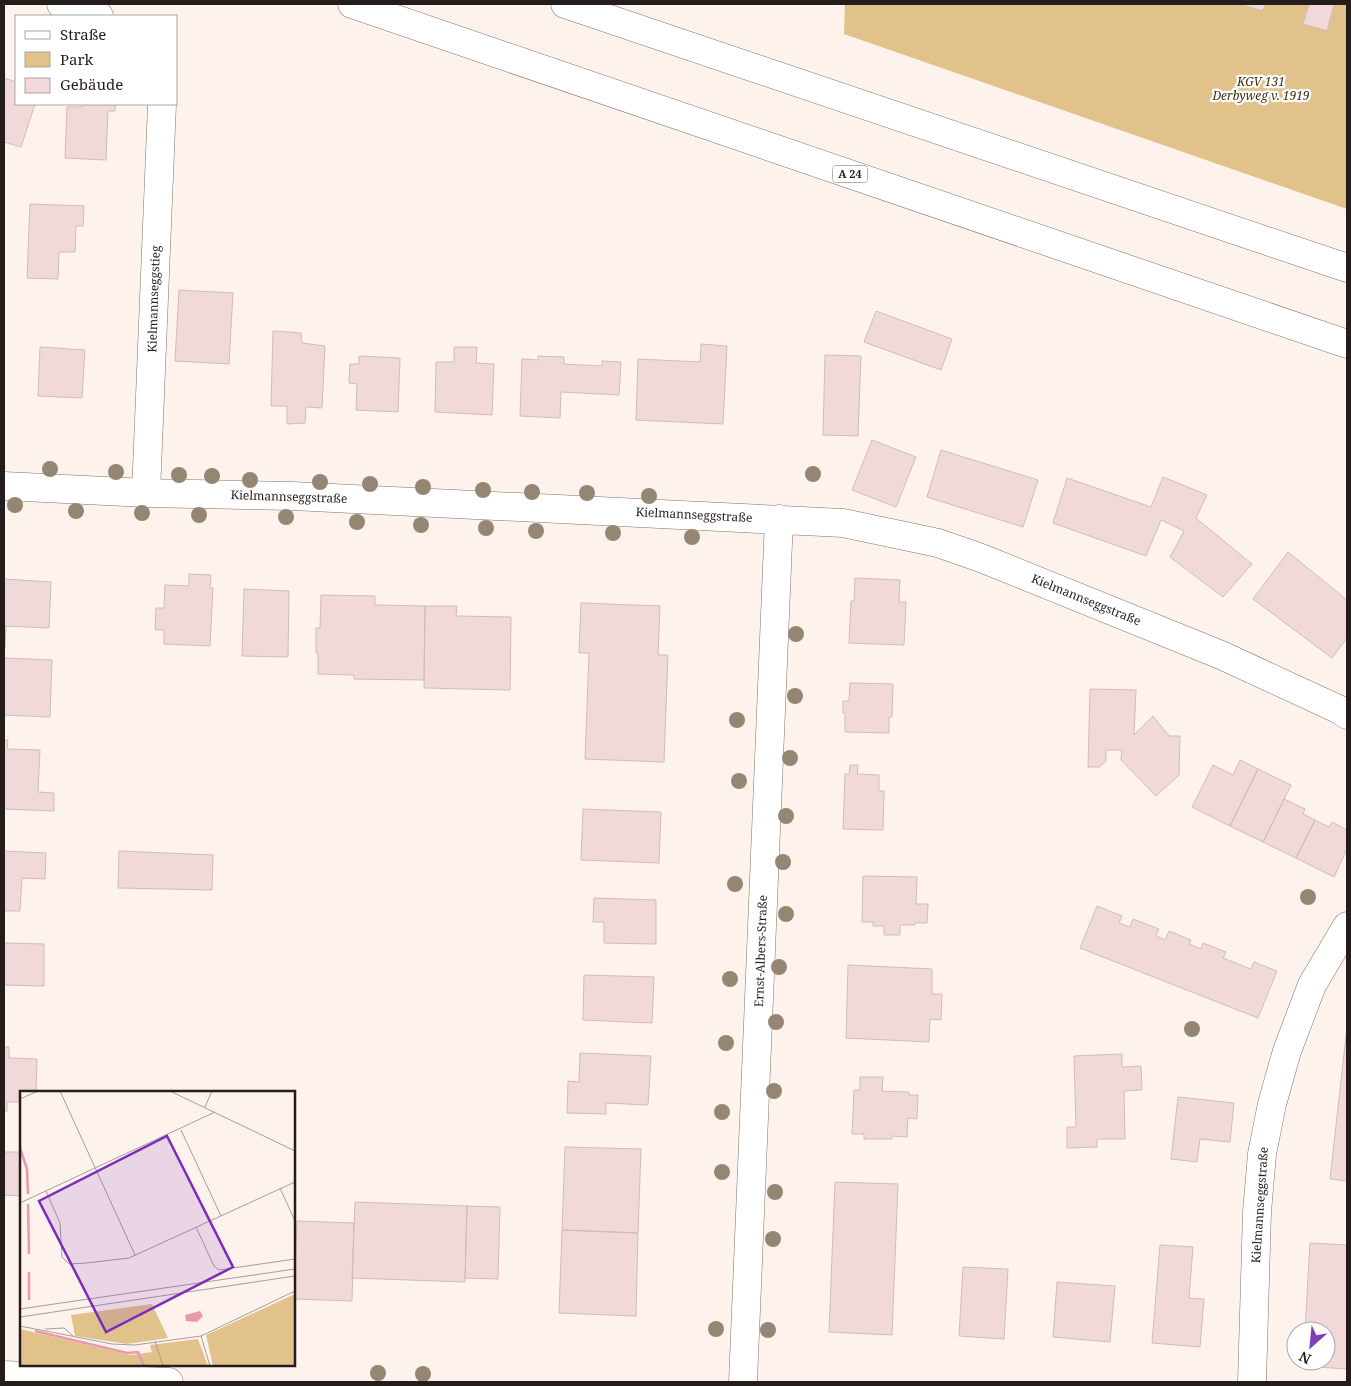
<svg xmlns="http://www.w3.org/2000/svg" width="1351" height="1386" viewBox="0 0 1351 1386" font-family="'Noto Serif',serif">
  <style>
    .green { fill: #e2c28b }
    .building { fill: #f0d9d8; stroke: #d2bcba }
    .lines { fill: none; stroke-linecap: round; stroke-linejoin: round }
    .minor-casing { stroke: #83716a; stroke-width: 29 }
    .highway-casing { stroke: #83716a; stroke-width: 29 }
    .minor { stroke: #fff; stroke-width: 28 }
    .highway { stroke: #fff; stroke-width: 28 }
    .tree { fill: #948672 }
    .labels { text-anchor: middle; stroke-width: 4.5; stroke-linejoin: round; paint-order: stroke }
    .shield { fill: #fff; stroke: #66615f; stroke-width: 1 }
    .shield-label { font-size: 11px; font-weight: bold; fill: #251d1b }
    .park-label { font-size: 12px; font-style: italic; fill: #3e2e0e; stroke: #fff }
    .street-label { font-size: 12px; fill: #251d1b; stroke: #fff }
    .inset-river { fill: none; stroke: #ea98ad; stroke-width: 2.5 }
    .inset-road { fill: none; stroke: #a79d99; stroke-width: 1 }
    .view { fill: #7b2cbf; fill-opacity: 0.15; stroke: #7b2cbf; stroke-width: 2.5 }
    .inset-edge { fill: none; stroke: #251d1b; stroke-width: 2.5 }
  </style>
  <rect width="100%" height="100%" fill="#fef2ed"/>
  <path class="green" d="M 845,4 L 1347,4 L 1347,209 L 844,34 Z"/>
  <path class="building" d="M 1239,4 L 1265,4 L 1263,11 Z
    M 1309,4 L 1334,4 L 1327,31 L 1303,24 Z
    M 4,78 L 16,82 L 16,104 L 35,104 L 21,147 L 4,142 Z
    M 82,104 L 115,104 L 115,111 L 108,111 L 106,160 L 65,158 L 67,107 L 82,107 Z
    M 30,204 L 84,206 L 83,226 L 76,226 L 75,252 L 59,252 L 58,279 L 27,278 Z
    M 179,290 L 233,293 L 229,364 L 175,361 Z
    M 876,311 L 952,339 L 941,370 L 864,342 Z
    M 273,331 L 301,333 L 302,343 L 325,346 L 322,408 L 306,407 L 305,423 L 287,424 L 287,406 L 271,406 Z
    M 701,344 L 727,346 L 723,424 L 636,420 L 638,359 L 700,362 Z
    M 40,347 L 85,350 L 82,398 L 38,396 Z
    M 454,347 L 477,347 L 476,363 L 494,364 L 492,415 L 435,412 L 436,362 L 454,362 Z
    M 825,355 L 861,356 L 858,436 L 823,435 Z
    M 359,356 L 400,358 L 398,412 L 356,410 L 357,384 L 349,383 L 350,364 L 359,364 Z
    M 538,356 L 564,357 L 564,364 L 602,366 L 602,361 L 621,362 L 619,395 L 561,392 L 560,418 L 520,416 L 522,359 L 538,360 Z
    M 872,440 L 916,457 L 896,507 L 852,490 Z
    M 941,450 L 1038,480 L 1023,527 L 927,497 Z
    M 1163,477 L 1207,495 L 1196,518 L 1252,564 L 1223,597 L 1170,557 L 1184,531 L 1161,520 L 1146,556 L 1053,523 L 1067,478 L 1151,507 Z
    M 1288,552 L 1347,600 L 1347,638 L 1332,658 L 1253,599 Z
    M 189,574 L 211,575 L 210,588 L 213,588 L 210,646 L 164,644 L 164,630 L 155,630 L 156,608 L 164,608 L 165,585 L 189,586 Z
    M 855,578 L 900,580 L 899,602 L 906,602 L 904,645 L 849,643 L 851,601 L 854,601 Z
    M 4,579 L 51,582 L 49,628 L 4,626 Z
    M 244,589 L 289,591 L 288,657 L 242,656 Z
    M 321,595 L 375,596 L 375,605 L 425,606 L 424,680 L 354,679 L 354,675 L 318,674 L 318,653 L 316,653 L 316,628 L 320,628 Z
    M 581,603 L 660,606 L 658,655 L 668,655 L 664,762 L 585,759 L 589,653 L 579,653 Z
    M 425,606 L 457,606 L 456,616 L 511,617 L 510,690 L 424,688 Z
    M 4,626 L 6,626 L 5,649 L 4,649 Z
    M 4,658 L 52,660 L 50,717 L 4,715 Z
    M 850,683 L 893,684 L 892,717 L 889,717 L 889,733 L 845,732 L 845,713 L 843,713 L 843,701 L 849,701 Z
    M 1090,689 L 1136,690 L 1134,735 L 1153,716 L 1169,736 L 1180,736 L 1179,775 L 1156,796 L 1121,760 L 1122,750 L 1106,750 L 1106,761 L 1099,767 L 1088,767 Z
    M 4,740 L 8,740 L 7,749 L 40,750 L 38,792 L 54,793 L 54,811 L 4,809 Z
    M 1240,760 L 1258,769 L 1230,826 L 1192,807 L 1213,765 L 1233,775 Z
    M 850,765 L 858,765 L 857,774 L 879,775 L 879,791 L 884,791 L 883,830 L 843,829 L 845,774 L 849,774 Z
    M 1258,769 L 1291,785 L 1263,842 L 1230,826 Z
    M 1284,799 L 1305,809 L 1303,814 L 1315,820 L 1296,858 L 1263,842 Z
    M 583,809 L 661,812 L 659,863 L 581,860 Z
    M 1315,820 L 1329,827 L 1332,822 L 1347,830 L 1347,849 L 1334,877 L 1296,858 Z
    M 4,851 L 46,853 L 45,879 L 22,878 L 20,911 L 4,911 Z
    M 119,851 L 213,855 L 212,890 L 118,888 Z
    M 863,876 L 917,877 L 916,904 L 928,904 L 927,923 L 915,923 L 915,925 L 900,925 L 900,935 L 884,935 L 884,926 L 873,926 L 873,922 L 862,922 Z
    M 594,898 L 656,900 L 656,944 L 604,943 L 604,922 L 593,922 Z
    M 1097,906 L 1122,916 L 1119,923 L 1130,927 L 1133,919 L 1159,929 L 1156,936 L 1165,940 L 1169,931 L 1191,940 L 1189,944 L 1201,949 L 1203,943 L 1226,952 L 1223,958 L 1251,969 L 1254,962 L 1277,971 L 1258,1018 L 1080,948 Z
    M 4,943 L 44,944 L 44,986 L 4,985 Z
    M 848,965 L 932,969 L 932,994 L 942,994 L 941,1020 L 930,1019 L 929,1042 L 846,1038 Z
    M 584,975 L 654,977 L 652,1023 L 583,1020 Z
    M 1347,1027 L 1347,1181 L 1330,1179 Z
    M 4,1047 L 9,1047 L 9,1058 L 37,1059 L 36,1092 L 21,1092 L 21,1102 L 7,1102 L 7,1111 L 4,1111 Z
    M 580,1053 L 651,1056 L 648,1105 L 606,1103 L 606,1114 L 567,1113 L 568,1081 L 579,1082 Z
    M 1122,1054 L 1122,1067 L 1141,1066 L 1142,1090 L 1124,1091 L 1125,1139 L 1097,1139 L 1097,1147 L 1067,1148 L 1067,1127 L 1076,1127 L 1074,1056 Z
    M 860,1077 L 883,1077 L 882,1091 L 909,1092 L 909,1095 L 918,1095 L 917,1119 L 908,1118 L 907,1137 L 892,1136 L 892,1139 L 864,1139 L 864,1134 L 852,1134 L 854,1090 L 860,1090 Z
    M 1178,1097 L 1234,1103 L 1230,1142 L 1200,1139 L 1197,1162 L 1171,1159 Z
    M 565,1147 L 641,1149 L 638,1233 L 562,1230 Z
    M 4,1152 L 21,1152 L 21,1196 L 4,1195 Z
    M 835,1182 L 898,1184 L 892,1335 L 829,1332 Z
    M 355,1202 L 467,1206 L 465,1282 L 352,1278 Z
    M 467,1206 L 500,1207 L 498,1279 L 465,1278 Z
    M 297,1221 L 354,1223 L 352,1301 L 294,1299 Z
    M 562,1230 L 638,1233 L 636,1316 L 559,1313 Z
    M 1310,1243 L 1347,1245 L 1347,1369 L 1303,1366 L 1303,1361 L 1326,1361 L 1326,1331 L 1305,1331 Z
    M 1160,1245 L 1193,1247 L 1189,1298 L 1204,1299 L 1200,1347 L 1152,1343 Z
    M 963,1267 L 1008,1269 L 1004,1339 L 959,1336 Z
    M 1057,1282 L 1115,1286 L 1110,1342 L 1053,1337 Z"/>
  <g class="lines">
    <defs>
      <path id="minor" d="M 61,4 L 99,16
        M 4,486 L 146,493 L 292,496 L 843,523 L 938,543 L 981,558 L 1221,655 L 1340,710 L 1347,715
        M 146,493 L 162,104
        M 4,1375 L 169,1382
        M 743,1382 L 779,519
        M 1252,1382 L 1257,1212 L 1262,1154 L 1272,1104 L 1287,1051 L 1312,985 L 1347,926"/>
      <path id="highway" d="M 352,4 L 1347,344
        M 565,4 L 1347,268"/>
    </defs>
    <use href="#minor" class="minor-casing"/>
    <use href="#highway" class="highway-casing"/>
    <use href="#minor" class="minor"/>
    <use href="#highway" class="highway"/>
  </g>
  <g class="tree">
    <circle cx="50" cy="469" r="8"/>
    <circle cx="116" cy="472" r="8"/>
    <circle cx="813" cy="474" r="8"/>
    <circle cx="179" cy="475" r="8"/>
    <circle cx="212" cy="476" r="8"/>
    <circle cx="250" cy="480" r="8"/>
    <circle cx="320" cy="482" r="8"/>
    <circle cx="370" cy="484" r="8"/>
    <circle cx="423" cy="487" r="8"/>
    <circle cx="483" cy="490" r="8"/>
    <circle cx="532" cy="492" r="8"/>
    <circle cx="587" cy="493" r="8"/>
    <circle cx="649" cy="496" r="8"/>
    <circle cx="15" cy="505" r="8"/>
    <circle cx="76" cy="511" r="8"/>
    <circle cx="142" cy="513" r="8"/>
    <circle cx="199" cy="515" r="8"/>
    <circle cx="286" cy="517" r="8"/>
    <circle cx="357" cy="522" r="8"/>
    <circle cx="421" cy="525" r="8"/>
    <circle cx="486" cy="528" r="8"/>
    <circle cx="536" cy="531" r="8"/>
    <circle cx="613" cy="533" r="8"/>
    <circle cx="692" cy="537" r="8"/>
    <circle cx="796" cy="634" r="8"/>
    <circle cx="795" cy="696" r="8"/>
    <circle cx="737" cy="720" r="8"/>
    <circle cx="790" cy="758" r="8"/>
    <circle cx="739" cy="781" r="8"/>
    <circle cx="786" cy="816" r="8"/>
    <circle cx="783" cy="862" r="8"/>
    <circle cx="735" cy="884" r="8"/>
    <circle cx="1308" cy="897" r="8"/>
    <circle cx="786" cy="914" r="8"/>
    <circle cx="779" cy="967" r="8"/>
    <circle cx="730" cy="979" r="8"/>
    <circle cx="776" cy="1022" r="8"/>
    <circle cx="1192" cy="1029" r="8"/>
    <circle cx="726" cy="1043" r="8"/>
    <circle cx="774" cy="1091" r="8"/>
    <circle cx="722" cy="1112" r="8"/>
    <circle cx="722" cy="1172" r="8"/>
    <circle cx="775" cy="1192" r="8"/>
    <circle cx="773" cy="1239" r="8"/>
    <circle cx="716" cy="1329" r="8"/>
    <circle cx="768" cy="1330" r="8"/>
    <circle cx="378" cy="1373" r="8"/>
    <circle cx="423" cy="1374" r="8"/>
  </g>
  <g class="labels">
    <rect class="shield" x="832.5" y="165.5" width="35" height="17" rx="4"/>
    <g class="shield-label">
      <text x="850" y="178">A 24</text>
    </g>
    <g class="park-label">
      <text x="1261" y="86">KGV 131<tspan x="1261" dy="14">Derbyweg v. 1919</tspan></text>
    </g>
    <g class="street-label">
      <text transform="translate(154 299) rotate(-88)" y="4">Kielmannseggstieg</text>
      <text transform="translate(289 497) rotate(2)" y="4">Kielmannseggstraße</text>
      <text transform="translate(694 515) rotate(3)" y="4">Kielmannseggstraße</text>
      <text transform="translate(1086 600) rotate(22)" y="4">Kielmannseggstraße</text>
      <text transform="translate(761 951) rotate(-88)" y="4">Ernst-Albers-Straße</text>
      <text transform="translate(1260 1205) rotate(-86)" y="4">Kielmannseggstraße</text>
    </g>
  </g>
  <g transform="translate(20 1091)">
    <rect width="275" height="275" fill="#fef2ed"/>
    <path d="M 275,203 L 275,275 L 193,275 L 186,244 ZM 132,213 L 148,247 L 107,253 L 55,245 L 51,224 ZM 0,238 L 110,264 L 132,261 L 130,254 L 178,248 L 188,275 L 0,275 Z" fill="#e2c28b"/>
    <path d="M 180,220 L 183,225 L 177,231 L 166,230 L 165,224 Z" fill="#ea98ad"/>
    <path class="inset-river" d="M 0,57 L 7,78 L 8,103M 8,113 L 9,163M 9,181 L 9,209M 15,240 L 107,262 L 118,261 L 124,275"/>
    <path class="inset-road" d="M 40,0 L 115,164M 150,0 L 275,60M 0,8 L 18,0M 185,16 L 192,0M 161,39 L 201,125M 260,97 L 275,130M 26,100 L 40,132 L 42,166 L 49,173 L 66,172 L 109,167 L 275,91M 0,112 L 195,21M 176,136 L 194,175 L 199,179 L 275,168M 0,218 L 275,178M 0,226 L 275,185M 0,235 L 92,253 L 115,254 L 181,245 L 275,200M 25,238 L 44,237 L 53,245M 181,245 L 190,275M 135,250 L 143,275"/>
    <path class="view" d="M 147,45 L 213,176 L 86,241 L 19,110 Z"/>
    <rect width="275" height="275" class="inset-edge"/>
  </g>
  <rect width="1351" height="1386" fill="none" stroke="#251d1b" stroke-width="10"/>
  <rect x="15" y="15" width="162" height="90" fill="#ffffff" stroke="#a8a5a4"/>
  <rect x="25" y="31" width="25" height="8" fill="#ffffff" stroke="#a8a5a4"/>
  <text x="60" y="40" font-size="15" fill="#251d1b">Straße</text>
  <rect x="25" y="52" width="25" height="15" fill="#e2c28b" stroke="#a8a5a4"/>
  <text x="60" y="65" font-size="15" fill="#251d1b">Park</text>
  <rect x="25" y="78" width="25" height="15" fill="#f0d9d8" stroke="#a8a5a4"/>
  <text x="60" y="90" font-size="15" fill="#251d1b">Gebäude</text>
  <g transform="translate(1311 1346) rotate(207)"><circle r="24" fill="#ffffff" stroke="#a8a5a4"/>
  <path d="M0-4L9 19L0 12L-9 19Z" fill="#7e40b5"/>
  <text y="-8" font-size="14" font-weight="bold" text-anchor="middle" fill="#251d1b">N</text>
  </g>
</svg>
